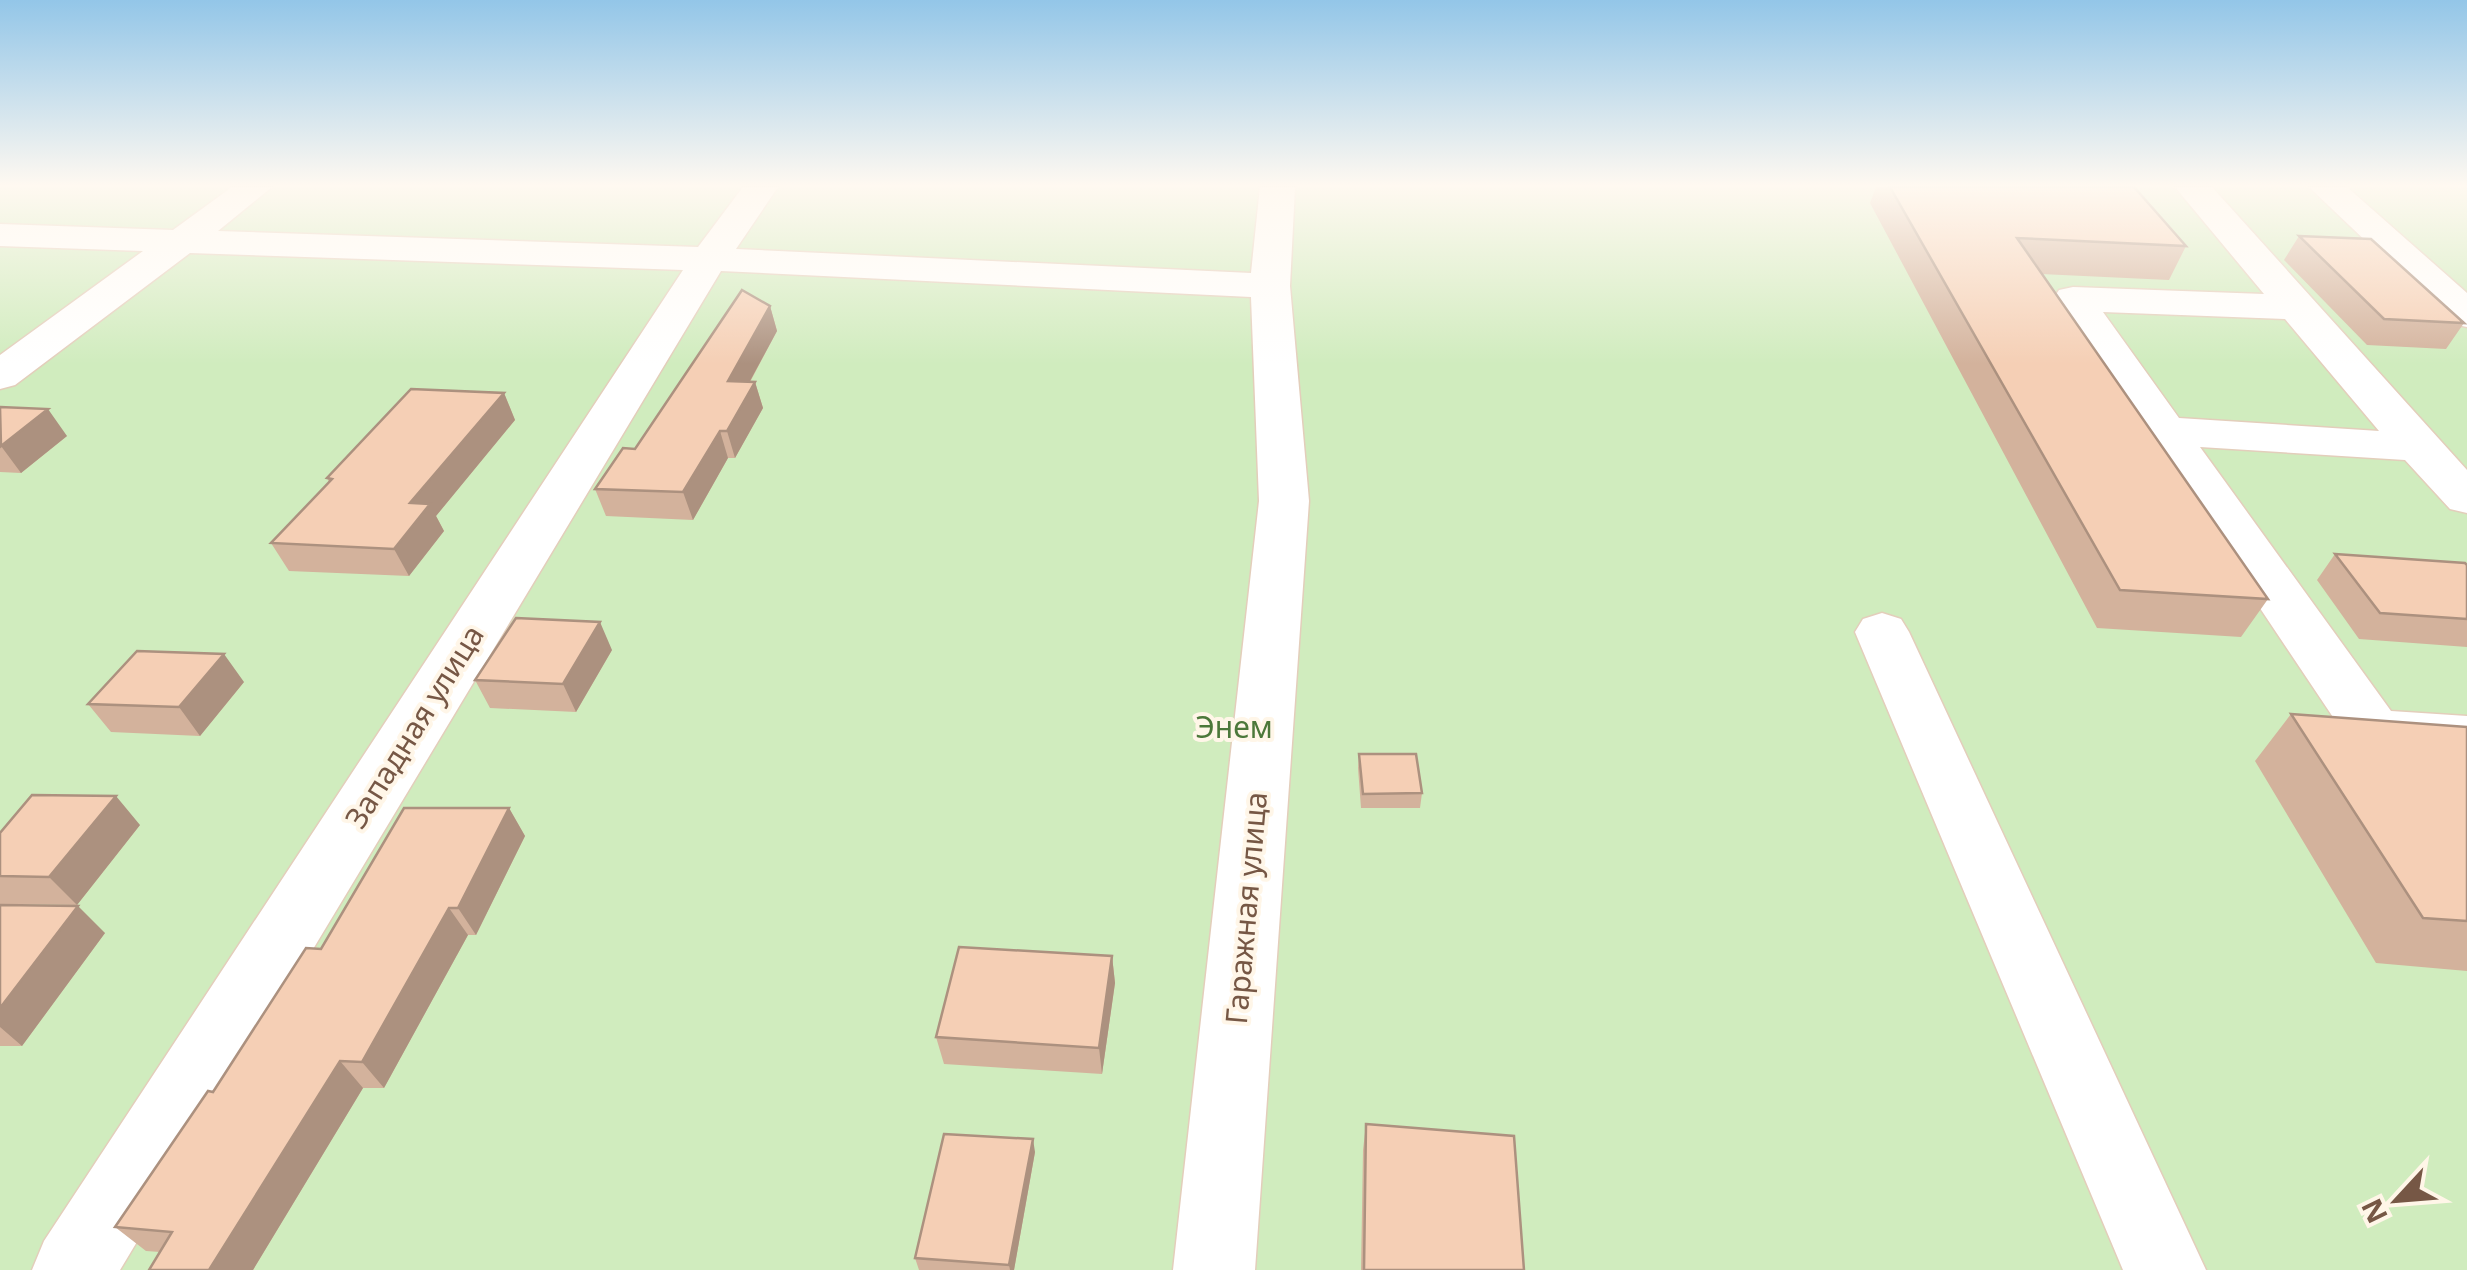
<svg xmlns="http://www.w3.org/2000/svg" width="2467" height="1270" viewBox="0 0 2467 1270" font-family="'Noto Sans',sans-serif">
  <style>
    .green { fill: #d0ecbe }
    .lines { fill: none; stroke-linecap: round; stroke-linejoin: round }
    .minor-casing { stroke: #e3cebb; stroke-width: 3 }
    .minor { fill: #fff; fill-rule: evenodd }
    .wall { fill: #d3b29c }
    .shaded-wall { fill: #ac917f }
    .building { fill: #f5cfb5; stroke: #ac917f; stroke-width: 2.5 }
    .labels { text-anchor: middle; stroke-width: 8; stroke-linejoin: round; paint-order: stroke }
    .street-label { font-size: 30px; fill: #765745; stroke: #fff6e8 }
    .park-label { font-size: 30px; fill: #4c783a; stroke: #fff6e8 }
  </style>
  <rect width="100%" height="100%" fill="#fef2e0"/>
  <path class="green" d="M 0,187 L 2467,187 L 2467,1270 L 0,1270 Z"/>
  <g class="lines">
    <defs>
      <path id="minor" d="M 232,187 L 272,187 L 218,231 L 698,247 L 743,187 L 778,187 L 736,249 L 1251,273 L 1260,187 L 1295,187 L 1290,286 L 1309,501 L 1255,1270 L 1173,1270 L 1259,501 L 1251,297 L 721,271 L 120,1270 L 32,1270 L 44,1241 L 683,270 L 190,253 L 15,385 L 0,389 L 0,355 L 143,251 L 0,246 L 0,224 L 173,230 Z
        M 2175,187 L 2212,187 L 2467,470 L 2467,513 L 2450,509 L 2405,460 L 2200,447 L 2391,711 L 2467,716 L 2467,760 L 2374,754 L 2353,747 L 2053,299 L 2059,290 L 2073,287 L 2264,294 ZM 2103,312 L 2285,319 L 2379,431 L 2179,418 Z
        M 2309,187 L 2347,187 L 2467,293 L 2467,327 L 2453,324 Z
        M 1882,613 L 1901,619 L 1909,632 L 2206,1270 L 2123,1270 L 1855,632 L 1863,619 Z"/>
    </defs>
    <use href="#minor" class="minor-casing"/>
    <use href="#minor" class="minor"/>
  </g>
  <path class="wall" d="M 1876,187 L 2134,187 L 2186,246 L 2169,280 L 2041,274 L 2268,599 L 2241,637 L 2097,628 L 1870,203 Z
    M 2299,236 L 2464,323 L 2446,349 L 2367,345 L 2284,260 Z
    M 770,306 L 777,331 L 750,382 L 755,382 L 763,408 L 735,458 L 728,458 L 693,520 L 606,516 L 595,489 L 635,449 Z
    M 504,393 L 515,420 L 436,516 L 444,531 L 409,576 L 289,571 L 271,543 L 329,482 L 327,478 Z
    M 0,407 L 67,436 L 21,473 L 0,472 Z
    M 2335,554 L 2467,565 L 2467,647 L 2359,639 L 2317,580 Z
    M 612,650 L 576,712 L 490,708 L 475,680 Z
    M 244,682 L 200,736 L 111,732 L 88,704 Z
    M 2291,714 L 2467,727 L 2467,971 L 2376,963 L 2255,761 Z
    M 1359,754 L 1422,793 L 1420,808 L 1361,808 L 1358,768 Z
    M 509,808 L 525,836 L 476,935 L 468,935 L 384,1088 L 363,1088 L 253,1270 L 149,1270 L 160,1252 L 146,1251 L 115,1227 L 321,949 Z
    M 140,825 L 77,905 L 0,904 L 0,833 Z
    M 0,905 L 105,933 L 22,1046 L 0,1046 Z
    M 1112,956 L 1115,983 L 1102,1074 L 944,1064 L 936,1037 Z
    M 1366,1124 L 1524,1270 L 1361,1270 L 1363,1150 Z
    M 1035,1152 L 1014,1270 L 919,1270 L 915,1258 Z"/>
  <path class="shaded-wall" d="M 770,306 L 777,331 L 736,407 L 728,381 Z
    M 755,382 L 763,408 L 735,458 L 727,431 Z
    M 504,393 L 515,420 L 436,516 L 444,531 L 409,576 L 394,549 L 410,503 Z
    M 48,409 L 67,436 L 21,473 L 1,446 Z
    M 720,431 L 728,458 L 693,520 L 683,492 Z
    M 600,622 L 612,650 L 576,712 L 563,684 Z
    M 224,654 L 244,682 L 200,736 L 179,707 Z
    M 116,796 L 140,825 L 77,905 L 49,877 Z
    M 509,808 L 525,836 L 476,935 L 458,908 Z
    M 78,906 L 105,933 L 22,1046 L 0,1027 L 0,1008 Z
    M 449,908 L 468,935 L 384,1088 L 362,1062 Z
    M 1112,956 L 1115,983 L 1102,1074 L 1099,1048 Z
    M 340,1061 L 363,1088 L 253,1270 L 209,1270 Z
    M 1033,1139 L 1035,1152 L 1014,1270 L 1010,1270 L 1009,1265 Z"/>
  <path class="building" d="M 1890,187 L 2134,187 L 2186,246 L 2017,238 L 2268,599 L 2120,590 Z
    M 2299,236 L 2371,239 L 2464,323 L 2384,319 Z
    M 742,290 L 770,306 L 728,381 L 755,382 L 727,431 L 720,431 L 683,492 L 595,489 L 623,448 L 635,449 Z
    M 411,389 L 504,393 L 410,503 L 430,504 L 394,549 L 271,543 L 332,479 L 327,478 Z
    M 0,407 L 48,409 L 1,446 Z
    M 2335,554 L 2465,563 L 2467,565 L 2467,619 L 2380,613 Z
    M 516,618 L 600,622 L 563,684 L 475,680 Z
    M 137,651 L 224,654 L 179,707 L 88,704 Z
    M 2291,714 L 2467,727 L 2467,921 L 2423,918 Z
    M 1359,754 L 1416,754 L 1422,793 L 1363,794 Z
    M 32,795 L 116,796 L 49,877 L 0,876 L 0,833 Z
    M 404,808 L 509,808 L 458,908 L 449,908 L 362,1062 L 340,1061 L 209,1270 L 149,1270 L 172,1232 L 115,1227 L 208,1091 L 213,1092 L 306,948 L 321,949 Z
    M 0,905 L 78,906 L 0,1008 Z
    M 959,947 L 1112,956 L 1099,1048 L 936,1037 Z
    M 1366,1124 L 1514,1136 L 1524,1270 L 1364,1270 Z
    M 944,1134 L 1033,1139 L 1009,1265 L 915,1258 Z"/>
  <linearGradient id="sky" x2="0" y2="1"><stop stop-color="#93c6e8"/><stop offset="0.51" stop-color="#fff9f1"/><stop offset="1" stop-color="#fff9f1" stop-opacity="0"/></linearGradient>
  <rect width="2467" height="364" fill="url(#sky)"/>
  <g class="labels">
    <g class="street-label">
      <text transform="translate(415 727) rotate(-58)" y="10">Западная улица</text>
      <text transform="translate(1247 908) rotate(-85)" y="10">Гаражная улица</text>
    </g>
    <g class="park-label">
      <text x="1234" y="738">Энем</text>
    </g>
  </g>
  <g transform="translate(2397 1200) rotate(244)" stroke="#fff6e8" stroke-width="8" paint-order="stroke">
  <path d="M0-8L18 38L0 25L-18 38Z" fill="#765745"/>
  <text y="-15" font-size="28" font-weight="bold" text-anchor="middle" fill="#765745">N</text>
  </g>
</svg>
